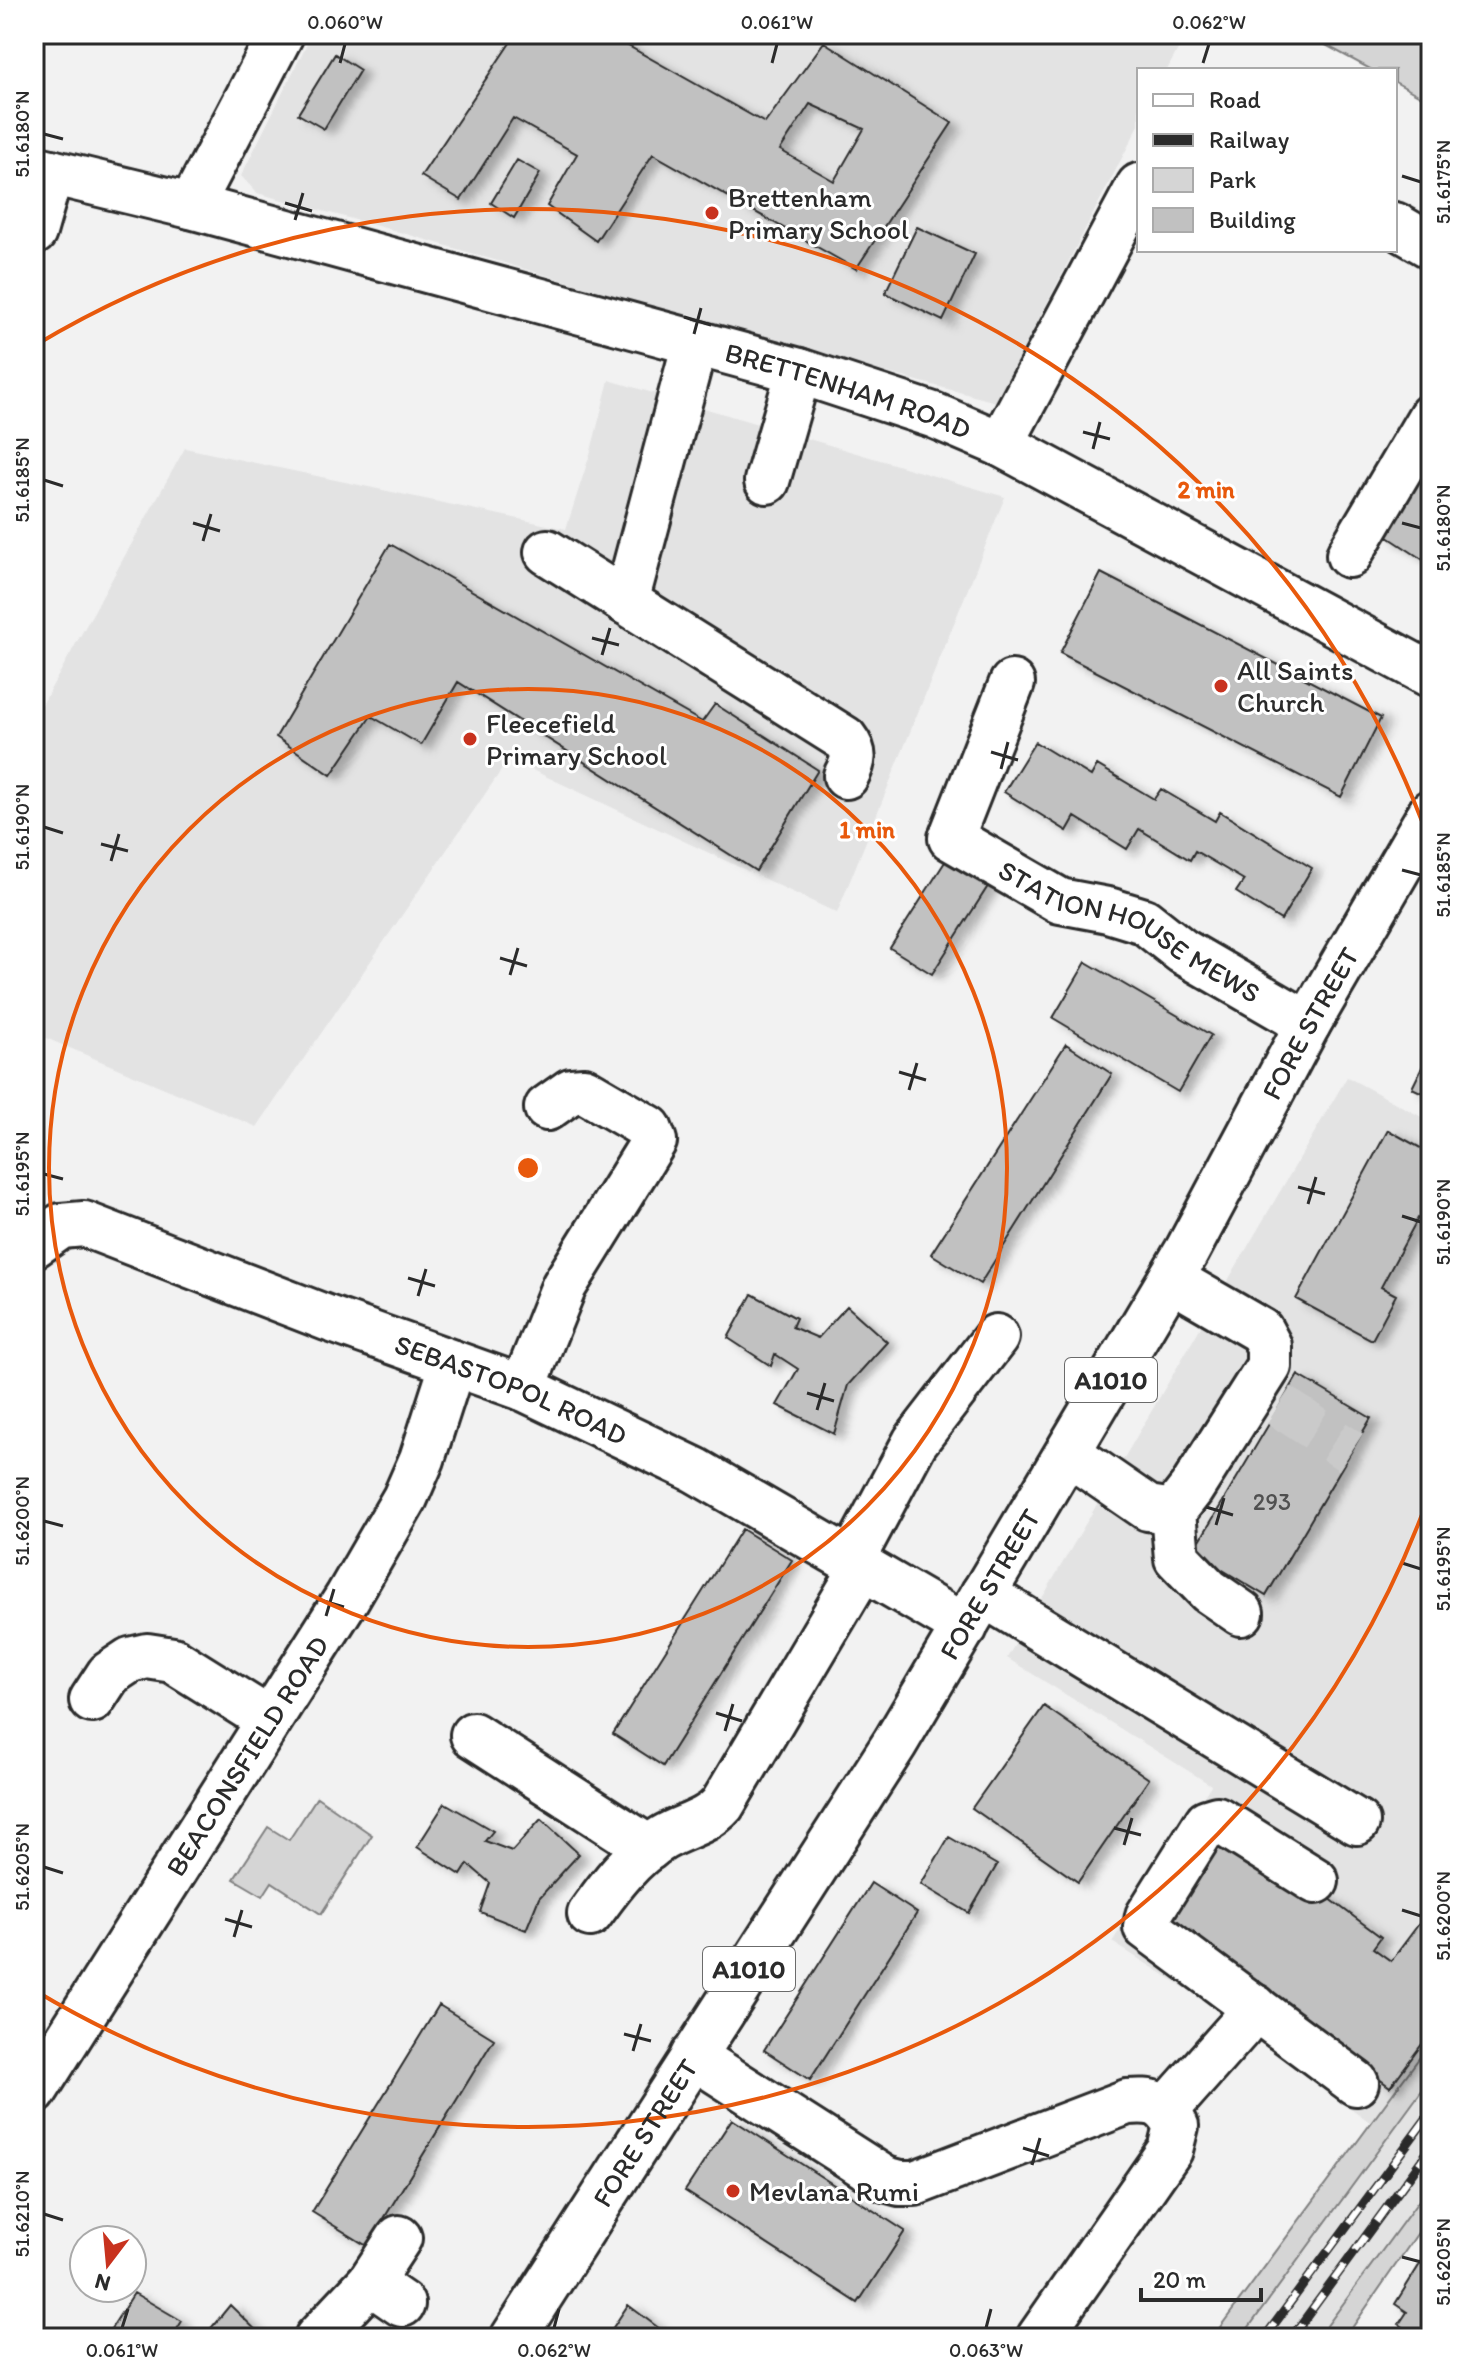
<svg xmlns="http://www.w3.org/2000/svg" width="1465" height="2372" viewBox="0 0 1465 2372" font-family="Itim,sans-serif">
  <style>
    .built { fill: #e3e3e3 }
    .green { fill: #d5d5d5; stroke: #808080; stroke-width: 2 }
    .building { fill: #c1c1c1; stroke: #2b2b2b; stroke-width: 2; fill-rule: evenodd; filter: url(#shadow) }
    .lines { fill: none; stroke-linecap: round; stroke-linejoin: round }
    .minor-tunnel { stroke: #cacaca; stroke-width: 44; stroke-dasharray: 44 22; stroke-linecap: butt }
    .minor-casing { stroke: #2b2b2b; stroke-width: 50 }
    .major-casing { stroke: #2b2b2b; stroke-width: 50 }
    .minor { stroke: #fff; stroke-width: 44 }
    .major { stroke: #fff; stroke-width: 44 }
    .rail-casing { stroke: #2b2b2b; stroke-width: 9 }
    .rail { stroke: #fff; stroke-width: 6; stroke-dasharray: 18; stroke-linecap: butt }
    .ticks { fill: none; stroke: #2b2b2b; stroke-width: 3 }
    .ring { fill: none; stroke: #e8590c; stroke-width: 4 }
    .poi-dot { fill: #c8321e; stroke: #fff; stroke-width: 3 }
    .labels { text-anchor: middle; stroke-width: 6; stroke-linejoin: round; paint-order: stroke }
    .number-label { font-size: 24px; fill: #505050 }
    .shield { fill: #fff; stroke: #6b6b6b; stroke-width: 2 }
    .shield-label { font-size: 26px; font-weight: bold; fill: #2b2b2b }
    .poi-label { font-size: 28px; fill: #2b2b2b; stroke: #fff; text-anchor: start }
    .street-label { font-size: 28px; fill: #2b2b2b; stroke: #fff }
    .centre { fill: #e8590c; stroke: #fff; stroke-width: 4 }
    .ring-label { font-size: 24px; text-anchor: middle; font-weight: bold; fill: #e8590c; stroke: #fff; stroke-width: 6; stroke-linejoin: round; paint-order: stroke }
    .neatline { fill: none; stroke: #2b2b2b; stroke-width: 3 }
    .ticks-label { font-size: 20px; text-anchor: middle; fill: #2b2b2b }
  </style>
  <defs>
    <filter id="shadow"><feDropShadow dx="9" dy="5" stdDeviation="4" flood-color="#0004"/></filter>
  </defs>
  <rect width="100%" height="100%" fill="#f2f2f2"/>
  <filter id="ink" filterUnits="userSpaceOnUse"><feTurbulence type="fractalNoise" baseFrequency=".0125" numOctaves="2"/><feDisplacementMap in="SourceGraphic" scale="16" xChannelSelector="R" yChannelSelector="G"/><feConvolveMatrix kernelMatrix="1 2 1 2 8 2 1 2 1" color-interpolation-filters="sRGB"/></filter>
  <g filter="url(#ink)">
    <path class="built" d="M 312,34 L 1182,34 L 1185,36 L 1167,70 L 1139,70 L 1139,125 L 996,402 L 765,340 L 403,233 L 257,193 L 241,176 Z
      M 609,380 L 1005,497 L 837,913 L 509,759 L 257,1127 L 34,1033 L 34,719 L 185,448 L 566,529 L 591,451 Z
      M 1347,1077 L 1431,1122 L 1431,1892 L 1429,1896 L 1431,1898 L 1431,2042 L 1371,2123 L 1204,2000 L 1112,1942 L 1211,1785 L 1007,1658 Z
      M 1431,2078 L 1431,2184 L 1318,2338 L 1241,2338 Z"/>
    <path class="green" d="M 1310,34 L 1431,34 L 1431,102 L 1395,82 L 1395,70 L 1372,70 L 1309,36 Z
      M 317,1797 L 372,1835 L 321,1914 L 272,1882 L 263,1896 L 234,1879 L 268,1827 L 289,1840 Z
      M 1431,2042 L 1431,2078 L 1241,2338 L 1212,2338 Z
      M 1431,2184 L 1431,2214 L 1345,2338 L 1318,2338 Z"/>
    <path class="building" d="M 516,34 L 607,34 L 765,123 L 824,42 L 952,123 L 856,269 L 653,154 L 596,241 L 547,206 L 577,154 L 513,118 L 461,200 L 421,176 ZM 810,104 L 864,129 L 834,181 L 780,150 Z
      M 335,54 L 360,70 L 324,129 L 298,114 Z
      M 517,160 L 540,173 L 514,218 L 491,203 Z
      M 917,227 L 975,254 L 943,321 L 885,293 Z
      M 1431,457 L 1431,565 L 1385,535 Z
      M 390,544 L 702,722 L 715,704 L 818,770 L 756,871 L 458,682 L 421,745 L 371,716 L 331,775 L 276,737 Z
      M 1101,573 L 1381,718 L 1341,797 L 1060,653 Z
      M 1035,742 L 1091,776 L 1097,765 L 1154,799 L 1161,789 L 1215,821 L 1220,812 L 1312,868 L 1281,920 L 1236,892 L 1244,880 L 1195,851 L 1190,860 L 1139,829 L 1127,849 L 1075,817 L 1067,831 L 1004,792 Z
      M 948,857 L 990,883 L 932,974 L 890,948 Z
      M 1086,962 L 1211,1035 L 1178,1092 L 1053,1018 Z
      M 1066,1044 L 1112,1074 L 980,1284 L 931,1254 Z
      M 1431,1049 L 1431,1097 L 1412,1088 Z
      M 1388,1130 L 1426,1151 L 1431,1141 L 1431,1225 L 1418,1218 L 1381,1287 L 1396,1295 L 1372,1340 L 1296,1299 Z
      M 752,1294 L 796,1318 L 792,1327 L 818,1338 L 847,1306 L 887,1342 L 848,1385 L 834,1434 L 777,1405 L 798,1369 L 775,1354 L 771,1366 L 728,1338 Z
      M 1298,1375 L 1371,1418 L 1266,1596 L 1193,1552 Z
      M 742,1529 L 792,1560 L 663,1766 L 613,1734 Z
      M 1044,1706 L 1149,1779 L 1078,1882 L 972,1808 Z
      M 445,1803 L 493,1831 L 485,1841 L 512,1851 L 541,1819 L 579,1854 L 539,1898 L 526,1930 L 480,1912 L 490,1883 L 468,1864 L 461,1875 L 417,1847 Z
      M 1216,1832 L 1310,1884 L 1381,1937 L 1373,1948 L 1391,1961 L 1421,1921 L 1431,1928 L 1431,2032 L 1390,2087 L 1156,1912 Z
      M 949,1837 L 997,1865 L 969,1913 L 921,1884 Z
      M 871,1883 L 917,1913 L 810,2080 L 764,2050 Z
      M 439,2005 L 494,2039 L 367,2246 L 312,2212 Z
      M 732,2119 L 905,2231 L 858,2303 L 685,2191 Z
      M 1430,2248 L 1431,2338 L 1419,2338 L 1399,2324 L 1407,2312 L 1395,2304 Z
      M 134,2293 L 182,2321 L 176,2331 L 192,2338 L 111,2338 L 107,2335 Z
      M 230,2305 L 264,2338 L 203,2338 Z
      M 628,2305 L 672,2338 L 606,2338 Z"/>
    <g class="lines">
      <path class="minor-tunnel" d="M 1279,1405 L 1351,1452"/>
      <defs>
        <g id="minor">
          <path id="s1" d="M 34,168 L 191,206 L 799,371 L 933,415 L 1001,444 L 1431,675"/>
          <path d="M 191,206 L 281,34"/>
          <path d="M 1395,225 L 1431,246"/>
          <path d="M 34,232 L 51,172"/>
          <path d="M 1001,444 L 1139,186"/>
          <path d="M 767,481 L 799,371"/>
          <path d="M 547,552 L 845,739 C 856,753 854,761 846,776"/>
          <path d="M 1349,555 L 1431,416"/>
          <path d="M 626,602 L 695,343"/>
          <path id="s2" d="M 1012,683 L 951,838 L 1060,901 L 1108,910 L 1144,921 L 1182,951 L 1308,1024"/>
          <path id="s3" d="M 34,1245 L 61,1226 L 84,1224 L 327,1318 L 523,1388 L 695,1470 L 965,1627"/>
          <path d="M 523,1388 L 564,1286 L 654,1141 L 649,1128 L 584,1090 L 571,1091 L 547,1108"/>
          <path d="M 1068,1453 L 1148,1508 L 1173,1512 L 1191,1489 L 1269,1366 L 1269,1346 L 1261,1331 L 1171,1279"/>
          <path d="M 1173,1512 L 1177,1558 L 1209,1591 L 1241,1613"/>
          <path d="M 852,1560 L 915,1442 L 996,1337"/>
          <path d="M 983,1594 L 1357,1822"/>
          <path d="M 92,1700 L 109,1674 L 130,1660 L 147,1656 L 173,1660 L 269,1720"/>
          <path d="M 473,1735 L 649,1848"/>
          <path d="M 1316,1881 L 1217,1819 L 1207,1822 L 1148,1916 L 1146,1927 L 1356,2083"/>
          <path d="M 590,1914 C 610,1886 632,1856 663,1838 C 683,1826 706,1823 722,1805 L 863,1567"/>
          <path d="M 693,2056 L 885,2179 L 900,2183 L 915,2183 L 1127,2102 C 1154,2100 1163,2102 1176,2126 L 1170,2150 L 1039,2338"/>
          <path id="s4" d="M 34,2092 L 347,1598 L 405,1498 L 422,1459 L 453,1363"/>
          <path d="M 1167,2109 L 1240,2027 L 1255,2007"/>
          <path d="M 370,2282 L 402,2304"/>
          <path d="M 317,2338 L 370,2282 L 399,2238"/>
        </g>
        <g id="major">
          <path id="s5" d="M 513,2338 L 895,1743 L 1187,1251 L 1308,1024 L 1431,812"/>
        </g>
      </defs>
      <use href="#minor" class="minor-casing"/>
      <use href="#major" class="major-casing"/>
      <use href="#minor" class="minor"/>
      <use href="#major" class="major"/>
      <defs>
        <path id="rail" d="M 1264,2338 L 1431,2112
          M 1291,2338 L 1431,2147"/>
      </defs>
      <use href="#rail" class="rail-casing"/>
      <use href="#rail" class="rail"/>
    </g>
  </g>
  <path class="ticks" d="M 340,63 L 345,44M 772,63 L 777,44M 1203,63 L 1209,44M 44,134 L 63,139M 1402,176 L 1421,182M 285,203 L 312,211M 295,220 L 303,193M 684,317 L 711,325M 694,334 L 701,308M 1083,432 L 1110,439M 1093,449 L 1100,422M 44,480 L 63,486M 193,523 L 220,531M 1402,523 L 1421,528M 203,541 L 211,514M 592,638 L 619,645M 602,655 L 610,628M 991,752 L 1018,760M 1001,769 L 1008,742M 44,827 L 63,833M 101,844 L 128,851M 111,861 L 119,834M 1402,870 L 1421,875M 500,958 L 527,966M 510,975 L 518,948M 899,1072 L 926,1080M 909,1090 L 917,1063M 44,1174 L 63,1179M 1298,1187 L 1325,1194M 1308,1204 L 1316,1177M 1402,1216 L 1421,1222M 408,1278 L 435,1286M 418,1296 L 426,1269M 807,1393 L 834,1401M 817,1410 L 825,1383M 1206,1507 L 1233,1515M 44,1521 L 63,1526M 1216,1525 L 1224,1498M 1402,1563 L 1421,1569M 317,1599 L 344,1607M 326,1616 L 334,1589M 716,1713 L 742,1721M 725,1731 L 733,1704M 1114,1828 L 1141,1835M 1124,1845 L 1132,1818M 44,1867 L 63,1873M 1402,1910 L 1421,1916M 225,1919 L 252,1927M 234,1937 L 242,1910M 624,2034 L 651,2041M 633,2051 L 641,2024M 1023,2148 L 1049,2156M 1032,2165 L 1040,2138M 44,2214 L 63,2220M 1402,2257 L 1421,2262M 122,2328 L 128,2309M 554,2328 L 559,2309M 986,2328 L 991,2309"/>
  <g class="ring">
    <circle cx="528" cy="1168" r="479"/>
    <path d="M1429 1496A959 959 0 0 1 34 1990M34 346A959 959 0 0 1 1429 840"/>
  </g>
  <g class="poi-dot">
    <circle cx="712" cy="213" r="8"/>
    <circle cx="1221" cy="686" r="8"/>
    <circle cx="470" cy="739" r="8"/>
    <circle cx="733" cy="2191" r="8"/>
  </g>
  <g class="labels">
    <g class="number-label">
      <text x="1272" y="1510">293</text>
    </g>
    <g class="shield">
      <rect x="1065" y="1358" width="92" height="44" rx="6"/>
      <rect x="703" y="1947" width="92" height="44" rx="6"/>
    </g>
    <g class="shield-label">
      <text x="1111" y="1389">A1010</text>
      <text x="749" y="1978">A1010</text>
    </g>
    <g class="poi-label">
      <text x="728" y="207">Brettenham<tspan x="728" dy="32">Primary School</tspan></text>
      <text x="1237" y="680">All Saints<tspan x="1237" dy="32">Church</tspan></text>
      <text x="486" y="733">Fleecefield<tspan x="486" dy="32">Primary School</tspan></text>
      <text x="749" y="2201">Mevlana Rumi</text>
    </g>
    <g class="street-label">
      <text dy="10" stroke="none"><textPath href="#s1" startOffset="844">BRETTENHAM ROAD</textPath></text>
      <text dy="10" stroke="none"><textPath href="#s2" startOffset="370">STATION HOUSE MEWS</textPath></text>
      <text dy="10" stroke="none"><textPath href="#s5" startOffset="1538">FORE STREET</textPath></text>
      <text dy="10" stroke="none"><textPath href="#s3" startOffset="514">SEBASTOPOL ROAD</textPath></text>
      <text dy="10" stroke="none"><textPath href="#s5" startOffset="892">FORE STREET</textPath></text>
      <text dy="10" stroke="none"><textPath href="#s4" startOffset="398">BEACONSFIELD ROAD</textPath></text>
      <text dy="10" stroke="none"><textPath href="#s5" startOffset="244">FORE STREET</textPath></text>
    </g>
  </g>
  <circle cx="528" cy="1168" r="12" class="centre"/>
  <g class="ring-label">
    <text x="1206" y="498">2 min</text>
    <text x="867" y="838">1 min</text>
  </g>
  <rect width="1465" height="2372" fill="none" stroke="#fff" stroke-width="88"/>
  <rect x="1137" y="68" width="260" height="184" fill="#ffffff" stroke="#aaaaaa" stroke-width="2"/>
  <rect x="1153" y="94" width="40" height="12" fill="#ffffff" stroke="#aaaaaa" stroke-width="2"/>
  <text x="1209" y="108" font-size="24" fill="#2b2b2b">Road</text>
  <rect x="1153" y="134" width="40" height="12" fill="#2b2b2b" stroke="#aaaaaa" stroke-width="2"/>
  <text x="1209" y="148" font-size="24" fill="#2b2b2b">Railway</text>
  <rect x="1153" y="168" width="40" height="24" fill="#d5d5d5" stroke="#aaaaaa" stroke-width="2"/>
  <text x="1209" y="188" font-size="24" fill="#2b2b2b">Park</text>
  <rect x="1153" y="208" width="40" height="24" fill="#c1c1c1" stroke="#aaaaaa" stroke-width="2"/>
  <text x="1209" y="228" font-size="24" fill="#2b2b2b">Building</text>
  <g transform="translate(108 2264) rotate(196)"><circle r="38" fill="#ffffff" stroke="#aaaaaa" stroke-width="2"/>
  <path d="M0-6L14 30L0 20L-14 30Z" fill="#c8321e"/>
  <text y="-12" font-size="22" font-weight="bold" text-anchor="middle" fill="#2b2b2b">N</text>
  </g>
  <path d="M1141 2288v12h120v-12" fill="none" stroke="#2b2b2b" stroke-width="4"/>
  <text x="1153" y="2288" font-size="24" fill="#2b2b2b" stroke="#ffffff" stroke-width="6" paint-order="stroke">20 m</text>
  <rect x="44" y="44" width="1377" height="2284" class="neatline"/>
  <g class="ticks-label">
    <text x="345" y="29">0.060°W</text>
    <text x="777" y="29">0.061°W</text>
    <text x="1209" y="29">0.062°W</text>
    <text transform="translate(22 134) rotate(-90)" y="7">51.6180°N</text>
    <text transform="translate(1443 182) rotate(-90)" y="7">51.6175°N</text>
    <text transform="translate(22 480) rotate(-90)" y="7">51.6185°N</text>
    <text transform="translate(1443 528) rotate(-90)" y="7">51.6180°N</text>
    <text transform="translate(22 827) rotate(-90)" y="7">51.6190°N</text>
    <text transform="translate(1443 875) rotate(-90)" y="7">51.6185°N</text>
    <text transform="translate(22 1174) rotate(-90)" y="7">51.6195°N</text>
    <text transform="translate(1443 1222) rotate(-90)" y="7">51.6190°N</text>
    <text transform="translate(22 1521) rotate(-90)" y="7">51.6200°N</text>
    <text transform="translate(1443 1569) rotate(-90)" y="7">51.6195°N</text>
    <text transform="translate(22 1867) rotate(-90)" y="7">51.6205°N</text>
    <text transform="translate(1443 1916) rotate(-90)" y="7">51.6200°N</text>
    <text transform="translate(22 2214) rotate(-90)" y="7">51.6210°N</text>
    <text transform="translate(1443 2262) rotate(-90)" y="7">51.6205°N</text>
    <text x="122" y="2357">0.061°W</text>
    <text x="554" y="2357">0.062°W</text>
    <text x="986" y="2357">0.063°W</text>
  </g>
</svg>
